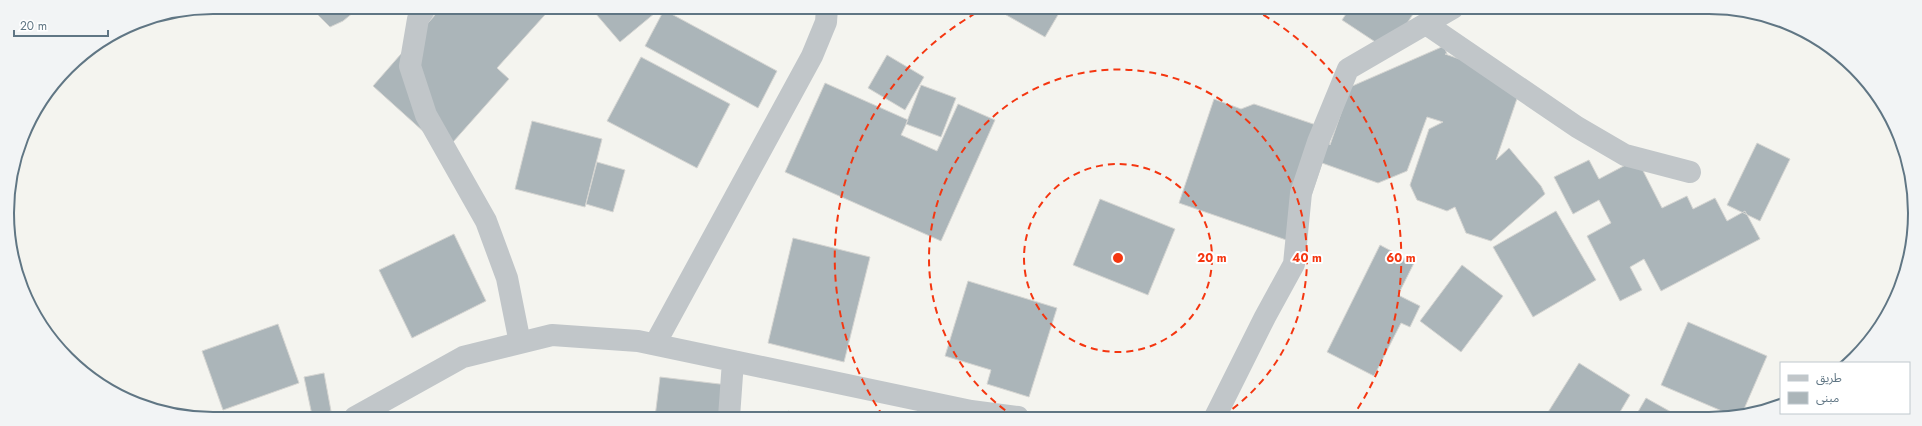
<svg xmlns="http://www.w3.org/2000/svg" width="1922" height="426" viewBox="0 0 1922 426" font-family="Jost,'Noto Sans Arabic',sans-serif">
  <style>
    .building { fill: #abb5b9; stroke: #d5d5d2 }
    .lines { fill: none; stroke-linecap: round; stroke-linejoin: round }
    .minor { stroke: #c1c6c9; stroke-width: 22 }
    .ring { fill: none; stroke: #f43610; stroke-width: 2; stroke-dasharray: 7 5 }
    .rim { fill: none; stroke: #607684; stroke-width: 2 }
    .centre { fill: #f43610; stroke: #fff; stroke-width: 2 }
    .ring-label { font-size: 12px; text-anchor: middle; font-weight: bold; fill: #f43610; stroke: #fff; stroke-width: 4; stroke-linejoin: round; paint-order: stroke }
  </style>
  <rect width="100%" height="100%" fill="#f4f4ef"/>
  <path class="building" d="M 310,7 L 360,7 L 343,21 L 330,27 Z
    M 442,7 L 552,7 L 497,68 L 509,79 L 445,151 L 373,86 Z
    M 590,7 L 661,8 L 620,42 Z
    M 994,8 L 1062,8 L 1045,37 Z
    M 1350,8 L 1417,8 L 1389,51 L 1342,20 Z
    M 664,10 L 777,71 L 758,108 L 645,46 Z
    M 1444,46 L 1447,54 L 1445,54 L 1523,81 L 1496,160 L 1509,148 L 1541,186 L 1545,194 L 1491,241 L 1466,233 L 1455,207 L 1447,211 L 1417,200 L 1410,185 L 1429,129 L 1443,122 L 1427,117 L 1407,171 L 1378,183 L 1322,163 L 1295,243 L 1179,203 L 1214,99 L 1241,109 L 1254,104 L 1322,127 L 1330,145 L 1350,87 Z
    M 887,55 L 924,77 L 905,110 L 868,88 Z
    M 641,57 L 730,104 L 697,168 L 607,121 Z
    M 825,83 L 908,120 L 901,135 L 937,151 L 958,104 L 995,120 L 941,241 L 785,172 Z
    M 921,85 L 956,98 L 941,137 L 906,124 Z
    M 532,121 L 602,139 L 585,207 L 515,189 Z
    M 1757,143 L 1790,159 L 1760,221 L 1727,205 Z
    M 1637,159 L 1662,208 L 1687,196 L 1693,209 L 1715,198 L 1727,221 L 1745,211 L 1760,239 L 1661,291 L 1644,259 L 1630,267 L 1642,290 L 1620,301 L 1587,236 L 1611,223 L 1599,200 L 1573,214 L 1554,177 L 1589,160 L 1599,179 Z
    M 597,162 L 625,170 L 613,212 L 586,204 Z
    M 1100,199 L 1175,229 L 1148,295 L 1073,265 Z
    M 1556,211 L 1596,280 L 1533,317 L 1493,247 Z
    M 454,234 L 486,301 L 412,338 L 379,270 Z
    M 793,238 L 870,257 L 844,362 L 768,343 Z
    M 1380,245 L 1414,263 L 1398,295 L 1420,306 L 1410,327 L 1401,323 L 1374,376 L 1327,352 Z
    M 1462,265 L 1503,296 L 1461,352 L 1420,321 Z
    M 968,281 L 1057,308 L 1029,397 L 987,384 L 991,370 L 945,356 Z
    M 1688,322 L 1767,356 L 1741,416 L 1736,417 L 1661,385 Z
    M 278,324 L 299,383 L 223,410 L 202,351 Z
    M 56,338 L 56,344 L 50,339 Z
    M 1579,363 L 1630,395 L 1617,417 L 1545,417 Z
    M 324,373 L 331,411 L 312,415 L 304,377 Z
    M 660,377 L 728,385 L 725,417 L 655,417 Z
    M 1646,398 L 1680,417 L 1635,417 Z
    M 788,411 L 808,417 L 785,417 Z
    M 755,414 L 765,417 L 754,417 Z"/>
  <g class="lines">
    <path class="minor" d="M 426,7 L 418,19 L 410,66 L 426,115 L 486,221 L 507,278 L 520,343
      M 1426,24 L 1577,127 L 1625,155 L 1690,172
      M 655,344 L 812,56 L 826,22 L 827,8
      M 355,417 L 463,357 L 552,335 L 638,341 L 971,411 L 1018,417
      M 729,417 L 733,361
      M 1215,417 L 1265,317 L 1294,264 L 1301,193 L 1318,142 L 1348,69 L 1453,8"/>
  </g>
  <g class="ring">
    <circle cx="1118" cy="258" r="94"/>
    <path d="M1015 417A189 189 0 1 1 1221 417"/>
    <path d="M883 416A283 283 0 0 1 985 8M1253 9A283 283 0 0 1 1353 416"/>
  </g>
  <path d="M0 0H1922V426H0ZM213 14H1709A199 199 0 0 1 1908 213V213A199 199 0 0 1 1709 412H213A199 199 0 0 1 14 213V213A199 199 0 0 1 213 14Z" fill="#f2f4f5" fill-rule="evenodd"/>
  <path class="rim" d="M213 14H1709A199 199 0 0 1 1908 213V213A199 199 0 0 1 1709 412H213A199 199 0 0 1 14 213V213A199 199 0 0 1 213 14Z"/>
  <circle cx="1118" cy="258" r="6" class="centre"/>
  <g class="ring-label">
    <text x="1212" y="262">20 m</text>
    <text x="1307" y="262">40 m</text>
    <text x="1401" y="262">60 m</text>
  </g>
  <rect x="1780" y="362" width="130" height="52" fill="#ffffff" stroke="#bfc8ce"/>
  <rect x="1788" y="375" width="20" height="6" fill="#c1c6c9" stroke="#bfc8ce"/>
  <text x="1816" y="382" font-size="12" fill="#607684">طريق</text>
  <rect x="1788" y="392" width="20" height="12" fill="#abb5b9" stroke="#bfc8ce"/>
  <text x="1816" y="402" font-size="12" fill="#607684">مبنى</text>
  <path d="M14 30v6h94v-6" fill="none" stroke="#607684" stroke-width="2"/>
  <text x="20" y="30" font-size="12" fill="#607684" stroke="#ffffff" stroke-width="3" paint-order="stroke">20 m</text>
</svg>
